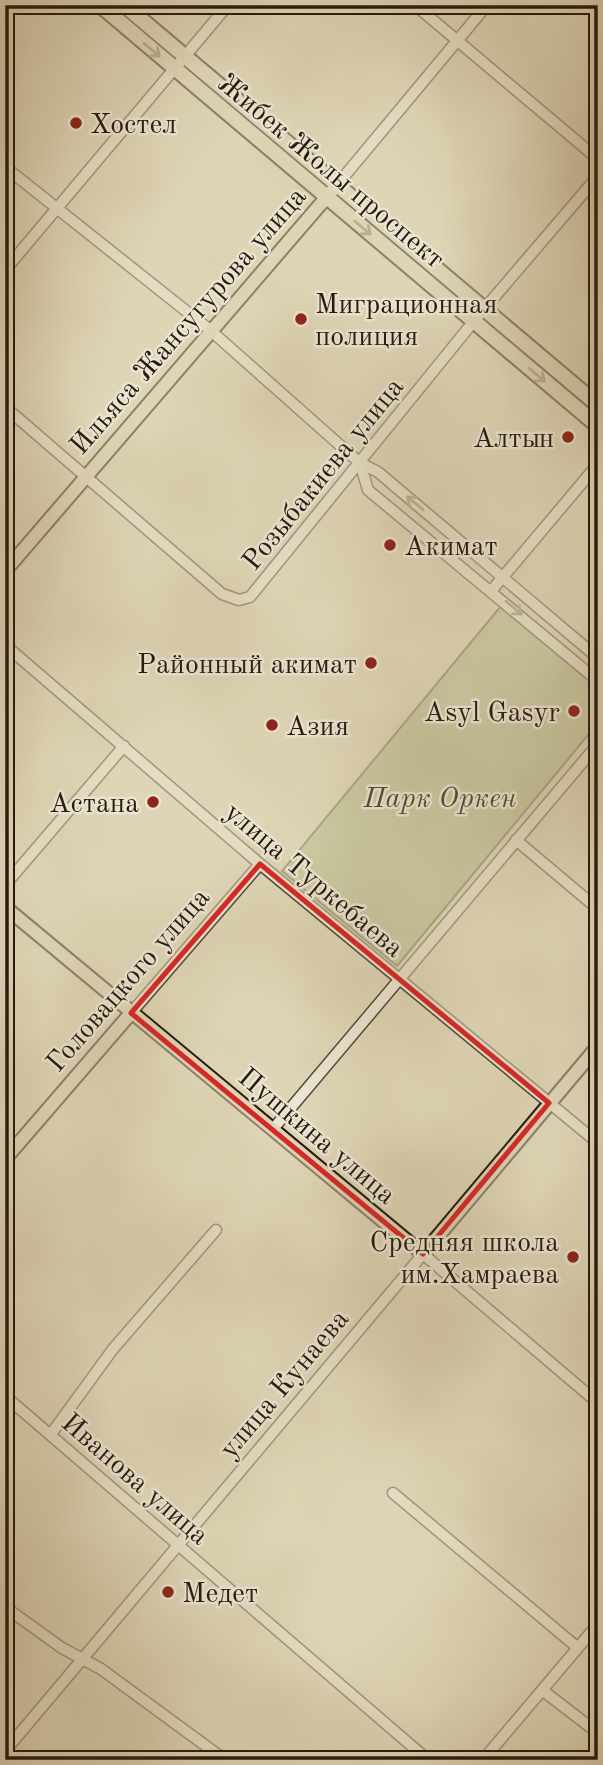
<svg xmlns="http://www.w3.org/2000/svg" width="603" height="1765" viewBox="0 0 603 1765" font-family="'Old Standard TT',serif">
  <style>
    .green { fill: #b4bd8c; stroke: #6d6c4e; stroke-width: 2 }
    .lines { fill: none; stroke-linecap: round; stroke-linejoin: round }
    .minor-casing { stroke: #544939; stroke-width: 13 }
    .major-casing { stroke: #261a0f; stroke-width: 16 }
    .highway-casing { stroke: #261a0f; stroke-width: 18 }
    .minor { stroke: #eae4d0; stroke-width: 10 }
    .major { stroke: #ded5b6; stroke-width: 12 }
    .highway { stroke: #ded5b6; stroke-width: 14 }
    .oneway { stroke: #8b816b }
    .oneway2 { stroke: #928979 }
    .marked { fill: none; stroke: #d62828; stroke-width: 5; stroke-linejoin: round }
    .poi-dot { fill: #8f2418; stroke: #eae4d0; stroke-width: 2.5 }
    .labels { text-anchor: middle; stroke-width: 5; stroke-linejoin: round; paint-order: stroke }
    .poi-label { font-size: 28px; fill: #261a0f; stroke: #eae4d0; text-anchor: start }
    .street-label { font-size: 28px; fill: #261a0f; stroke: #eae4d0 }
    .park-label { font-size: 28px; font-style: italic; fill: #514b34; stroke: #eae4d0 }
  </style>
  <rect width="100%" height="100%" fill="#ded5b6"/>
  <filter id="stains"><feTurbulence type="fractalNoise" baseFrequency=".00286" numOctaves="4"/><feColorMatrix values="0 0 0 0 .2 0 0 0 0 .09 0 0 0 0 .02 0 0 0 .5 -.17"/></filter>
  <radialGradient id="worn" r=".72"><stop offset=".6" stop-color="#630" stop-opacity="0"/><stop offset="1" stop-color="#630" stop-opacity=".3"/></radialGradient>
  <path class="green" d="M 501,606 L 598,686 L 598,723 L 397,966 L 282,871 Z"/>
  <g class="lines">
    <defs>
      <path id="minor" d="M 415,5 L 598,159
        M 5,167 L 210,330 L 360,463 L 378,472 L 598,658
        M 337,185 L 487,5
        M 5,270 L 228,5
        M 5,407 L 222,594 L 239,600 L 250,597 L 474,321 L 598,176
        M 360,463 L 368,490 L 598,681
        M 492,590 L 598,464
        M 5,645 L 260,864 L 598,1143
        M 516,840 L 598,909
        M 5,885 L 124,746
        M 131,1013 L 260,864
        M 273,1129 L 598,744
        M 5,1396 L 428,1760
        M 51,1434 L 113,1349 L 216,1230
        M 393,1493 L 578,1648
        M 5,1607 L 62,1648 L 101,1669 L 225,1760
        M 542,1690 L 598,1733
        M 5,1751 L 423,1254 L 598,1403
        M 483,1760 L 598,1624"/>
      <path id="major" d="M 5,571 L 337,185
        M 5,907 L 423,1254 L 598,1046
        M 5,1159 L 131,1013"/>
      <path id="highway" d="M 100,5 L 598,426
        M 124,5 L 598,405"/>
    </defs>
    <use href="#minor" class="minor-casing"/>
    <use href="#major" class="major-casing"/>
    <use href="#highway" class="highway-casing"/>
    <use href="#minor" class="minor"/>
    <use href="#major" class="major"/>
    <use href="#highway" class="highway"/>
  </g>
  <defs><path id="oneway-shaft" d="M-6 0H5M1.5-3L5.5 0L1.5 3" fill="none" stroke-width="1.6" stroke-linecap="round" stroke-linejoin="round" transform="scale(1.75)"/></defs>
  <g class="oneway">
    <use href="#oneway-shaft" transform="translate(152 50) rotate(40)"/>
    <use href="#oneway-shaft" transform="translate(363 228) rotate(40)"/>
    <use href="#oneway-shaft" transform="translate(537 375) rotate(40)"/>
  </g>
  <g class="oneway2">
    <use href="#oneway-shaft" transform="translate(415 503) rotate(-140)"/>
    <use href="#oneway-shaft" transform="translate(514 608) rotate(40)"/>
  </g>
  <path d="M0 0H603V1765H0ZM 260,864 L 549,1103 L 423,1254 L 131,1013 Z" fill="#ded5b6" fill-opacity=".55" fill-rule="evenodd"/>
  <path class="marked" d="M 260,864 L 549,1103 L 423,1254 L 131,1013 Z"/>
  <g class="poi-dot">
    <circle cx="76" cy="123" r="7"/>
    <circle cx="301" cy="319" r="7"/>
    <circle cx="568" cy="437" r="7"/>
    <circle cx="390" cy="545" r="7"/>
    <circle cx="371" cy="663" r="7"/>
    <circle cx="574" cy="711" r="7"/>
    <circle cx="272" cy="725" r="7"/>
    <circle cx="153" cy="802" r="7"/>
    <circle cx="573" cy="1257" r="7"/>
    <circle cx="168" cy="1592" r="7"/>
  </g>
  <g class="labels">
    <g class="poi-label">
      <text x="90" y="133">Хостел</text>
      <text x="315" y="313">Миграционная<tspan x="315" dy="32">полиция</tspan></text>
      <text x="554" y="447" text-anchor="end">Алтын</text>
      <text x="404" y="555">Акимат</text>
      <text x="357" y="673" text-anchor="end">Районный акимат</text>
      <text x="560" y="721" text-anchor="end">Asyl Gasyr</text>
      <text x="286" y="735">Азия</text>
      <text x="139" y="812" text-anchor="end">Астана</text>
      <text x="559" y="1251" text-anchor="end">Средняя школа<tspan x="559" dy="32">им.Хамраева</tspan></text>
      <text x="182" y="1602">Медет</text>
    </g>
    <g class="street-label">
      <text transform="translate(332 170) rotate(40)" y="10">Жибек Жолы проспект</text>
      <text transform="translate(187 320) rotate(-49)" y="10">Ильяса Жансугурова улица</text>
      <text transform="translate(322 473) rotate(-51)" y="10">Розыбакиева улица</text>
      <text transform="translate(315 879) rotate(40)" y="10">улица Туркебаева</text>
      <text transform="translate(127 979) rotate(-49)" y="10">Головацкого улица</text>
      <text transform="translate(318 1135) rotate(40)" y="10">Пушкина улица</text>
      <text transform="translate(283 1383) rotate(-50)" y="10">улица Кунаева</text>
      <text transform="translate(136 1478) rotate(41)" y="10">Иванова улица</text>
    </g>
    <g class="park-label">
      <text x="440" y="807">Парк Оркен</text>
    </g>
  </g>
  <rect width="603" height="1765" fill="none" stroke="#ded5b6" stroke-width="28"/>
  <rect x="7" y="7" width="589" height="1751" fill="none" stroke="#261a0f" stroke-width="3.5"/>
  <rect x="14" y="14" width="575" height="1737" fill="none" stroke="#261a0f" stroke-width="2"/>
  <rect width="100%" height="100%" filter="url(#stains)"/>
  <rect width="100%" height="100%" fill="url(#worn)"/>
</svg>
